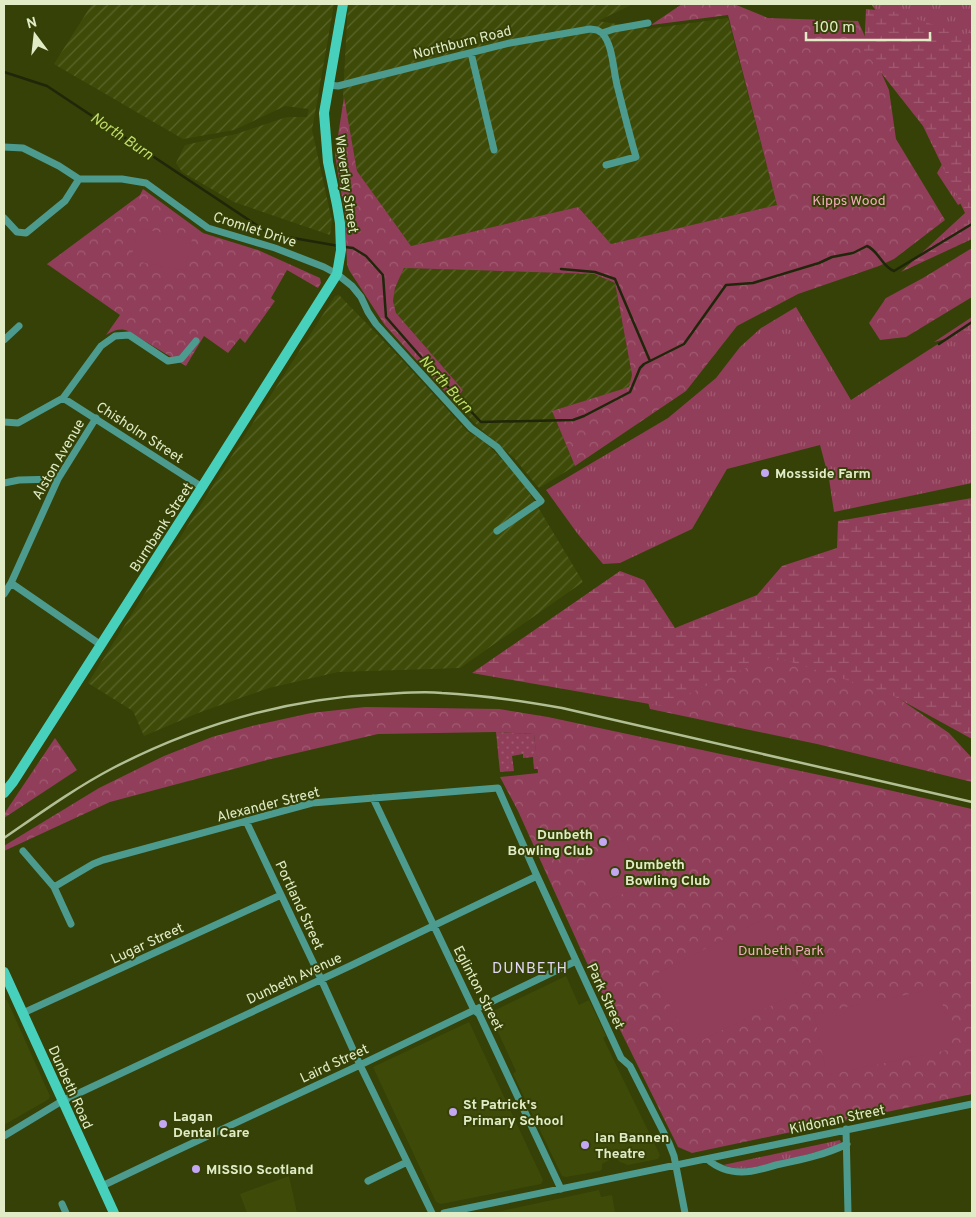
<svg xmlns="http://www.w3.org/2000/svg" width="976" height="1217" viewBox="0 0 976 1217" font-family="Overpass,sans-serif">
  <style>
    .built { fill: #3e4b08 }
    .industrial { fill: url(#industrial-furrows) }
    .grass { fill: url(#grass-tufts) }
    .forest { fill: url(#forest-crowns) }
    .wetland { fill: url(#wetland-marsh) }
    .garden { fill: url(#garden-dots) }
    .pitch { fill: #913e5a }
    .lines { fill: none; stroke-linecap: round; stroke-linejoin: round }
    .stream { stroke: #1f2609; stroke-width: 2.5 }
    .street { stroke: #4d9b8e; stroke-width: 7 }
    .secondary { stroke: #47d1bd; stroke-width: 10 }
    .rail { stroke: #b2be93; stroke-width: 2.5 }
    .poi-dot { fill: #c3a7f2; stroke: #354106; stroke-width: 2 }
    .labels { text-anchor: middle; stroke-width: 4; stroke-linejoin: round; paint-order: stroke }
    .street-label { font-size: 14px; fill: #e1ecc7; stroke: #354106 }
    .park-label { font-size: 14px; fill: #f5acc0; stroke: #354106 }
    .poi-label { font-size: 14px; font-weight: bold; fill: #e1ecc7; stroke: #354106; text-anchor: start }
    .water-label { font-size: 15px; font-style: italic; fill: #bfdd68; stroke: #354106 }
    .neighbourhood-label { font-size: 15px; letter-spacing: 1px; fill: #e3d9f5; stroke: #354106 }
  </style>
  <defs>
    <pattern id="industrial-furrows" width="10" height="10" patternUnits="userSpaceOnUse" patternTransform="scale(1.25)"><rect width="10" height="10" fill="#3e4b08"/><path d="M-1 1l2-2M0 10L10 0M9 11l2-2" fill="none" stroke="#5a652a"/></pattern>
    <pattern id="grass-tufts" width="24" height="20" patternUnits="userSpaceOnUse" patternTransform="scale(1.25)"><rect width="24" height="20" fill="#913e5a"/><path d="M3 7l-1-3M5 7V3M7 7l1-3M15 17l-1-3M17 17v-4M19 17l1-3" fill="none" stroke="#a05a70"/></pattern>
    <pattern id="forest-crowns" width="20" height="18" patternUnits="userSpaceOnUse" patternTransform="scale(1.25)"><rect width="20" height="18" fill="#913e5a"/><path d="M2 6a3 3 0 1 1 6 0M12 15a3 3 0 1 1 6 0" fill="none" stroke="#a05a70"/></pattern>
    <pattern id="wetland-marsh" width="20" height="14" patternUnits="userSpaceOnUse" patternTransform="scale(1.25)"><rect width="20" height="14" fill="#913e5a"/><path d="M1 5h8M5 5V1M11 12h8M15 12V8" fill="none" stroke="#a05a70"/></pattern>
    <pattern id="garden-dots" width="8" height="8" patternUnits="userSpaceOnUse" patternTransform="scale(1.25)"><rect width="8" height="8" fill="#913e5a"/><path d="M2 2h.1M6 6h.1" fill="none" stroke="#a05a70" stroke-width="1.8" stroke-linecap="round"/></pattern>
  </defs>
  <rect width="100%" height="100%" fill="#354106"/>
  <path class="built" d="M 566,976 L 579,1005 L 589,1000 L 606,1036 L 603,1038 L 660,1155 L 658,1159 L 628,1165 L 620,1162 L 615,1157 L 602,1164 L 602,1169 L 600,1171 L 566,1177 L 562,1176 L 513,1074 L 516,1071 L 489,1013 Z
    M 4,1000 L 7,1000 L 50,1096 L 49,1099 L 4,1125 Z
    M 469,1022 L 543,1180 L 541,1184 L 441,1204 L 436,1202 L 373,1067 Z
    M 289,1176 L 297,1213 L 247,1213 L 240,1194 Z
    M 599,1190 L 601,1197 L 612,1195 L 615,1213 L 492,1213 Z"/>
  <path class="industrial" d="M 92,4 L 334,4 L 312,130 L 332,221 L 330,235 L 234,202 L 182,172 L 176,163 L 185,145 L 236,134 L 287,117 L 307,117 L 309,109 L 285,106 L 234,130 L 183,139 L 54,64 Z
    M 348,4 L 633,4 L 598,21 L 648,29 L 728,18 L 777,205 L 611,244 L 578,207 L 411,246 L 357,171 L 343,96 Z
    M 404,268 L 594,274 L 615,283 L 632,375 L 630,387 L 552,411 L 575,466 L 539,488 L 514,458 L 481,429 L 454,402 L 463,390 L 396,313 L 393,301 L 395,288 Z
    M 339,295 L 403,361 L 467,431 L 484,441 L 521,479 L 583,582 L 460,668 L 338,672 L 269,688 L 198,713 L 144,736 L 133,711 L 88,683 L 238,446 L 335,296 Z"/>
  <path class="grass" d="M 871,4 L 972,4 L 972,197 L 958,205 L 937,173 L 945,159 L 890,29 Z
    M 796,307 L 851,400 L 972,322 L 972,483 L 834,512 L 829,479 L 820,445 L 727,469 L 692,529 L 620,563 L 603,564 L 577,533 L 546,490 L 668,418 L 716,378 L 740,347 L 761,328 Z
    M 840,1140 L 841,1142 L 838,1146 L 773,1164 L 743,1169 L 733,1168 L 723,1165 Z"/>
  <path class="forest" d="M 682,4 L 734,4 L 768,18 L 858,21 L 889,90 L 896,139 L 945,220 L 894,259 L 879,266 L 798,294 L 737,326 L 686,391 L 575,466 L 552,411 L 629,387 L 632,375 L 615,283 L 594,274 L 404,268 L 395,288 L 393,301 L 396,313 L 463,390 L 454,402 L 384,324 L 349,270 L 347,264 L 345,215 L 335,155 L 344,97 L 357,171 L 411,246 L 578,207 L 611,244 L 777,205 L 728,15 L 651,25 Z
    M 143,189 L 203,233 L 258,250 L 320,278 L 321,283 L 318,288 L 287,270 L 271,298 L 275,301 L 245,343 L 240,338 L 228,353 L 204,336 L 186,366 L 128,331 C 119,328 115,330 106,335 L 120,315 L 47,264 L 140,195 Z
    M 972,248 L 972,297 L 906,337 L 880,340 L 869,323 L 886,298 L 923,278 Z
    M 748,620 L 786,654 L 891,693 L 949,733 L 972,758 L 972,782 L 817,744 L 650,709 L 645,692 Z
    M 365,707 L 499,709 L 548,717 L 871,786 L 972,809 L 972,1094 L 692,1153 L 678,1147 L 586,961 L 518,811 L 500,777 L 538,773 L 534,734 L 496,732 L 378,734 L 267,760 L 110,802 L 4,851 L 4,846 L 7,844 L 99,788 L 164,756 L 212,737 L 252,726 L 311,713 Z
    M 55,738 L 77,770 L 4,818 L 4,814 Z"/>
  <path class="wetland" d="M 866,9 L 897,12 L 965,36 L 972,29 L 972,239 L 901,272 L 965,213 L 923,126 L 864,51 Z
    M 972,317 L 972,332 L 934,342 Z
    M 972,498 L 972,739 L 890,694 L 773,656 L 661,706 L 472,673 L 620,571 L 644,580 L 675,628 L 757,595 L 782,566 L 837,548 L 838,521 Z"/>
  <path class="garden" d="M 496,732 L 534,734 L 538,769 L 534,769 L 533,757 L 523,758 L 523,754 L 512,756 L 514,771 L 500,772 Z"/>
  <path class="pitch" d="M 138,228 L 192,239 L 185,271 L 131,260 Z
    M 625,840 L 646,883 L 603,903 L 583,861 Z
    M 769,916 L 806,988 L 691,1046 L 654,975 Z
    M 939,988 L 952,1049 L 827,1075 L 814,1014 Z"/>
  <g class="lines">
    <path class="stream" d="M 4,72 L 47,86 L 270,234 L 339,246
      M 345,247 L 353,248 L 366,256 L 383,275 L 386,317 L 435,373 L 481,422 L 573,420 L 584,416 L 630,392 L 640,368 L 644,364 L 684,344 L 726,285 L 753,283 L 819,263 L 832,257 L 853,253 L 867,246 C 879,251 882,267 894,271 L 972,224
      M 561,269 L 595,272 L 615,279 L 650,361
      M 939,344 L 972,322"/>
    <path class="street" d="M 602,33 C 613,45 613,69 617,85 C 623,109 629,133 636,157 L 606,165
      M 471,53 L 494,150
      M 328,85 L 338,86 L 369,78 L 510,43 L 590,29 L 597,30 L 602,33 L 614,29 L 648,23
      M 4,147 L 23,148 L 59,166 L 79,179 L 122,179 L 146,183 L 208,228 L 275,248 L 324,267 L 337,274 L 352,286 L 361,297 L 368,312 L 376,324 L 471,428 L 497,447 L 541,501 L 497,531
      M 4,218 L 17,232 L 26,233 L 65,201 L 79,179
      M 4,340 L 19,326
      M 63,398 L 202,487
      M 4,422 L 18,423 L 63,398 L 101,346 L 115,336 L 129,335 L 168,361 L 181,359 L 196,341
      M 4,483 L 19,480 L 58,479
      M 11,583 L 101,645
      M 4,594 L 11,583 L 58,479 L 96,418
      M 373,798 L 474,1010 L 479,1014 L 561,1189
      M 246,821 L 321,979 L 360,1065 L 432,1213
      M 23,851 L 54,887
      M 71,924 L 54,887 L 93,864 L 103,860 L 312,803 L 498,788 L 537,876 L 621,1058 L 630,1066 L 669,1143 L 674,1156 L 685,1213
      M 23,1013 L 281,895
      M 846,1129 L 848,1213
      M 4,1136 L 62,1101 L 352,965 L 537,876
      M 707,1159 C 716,1167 729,1172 742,1172 C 754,1172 765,1168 776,1165 C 800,1160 825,1155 847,1144
      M 368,1181 L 407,1162
      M 102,1186 L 167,1155 L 360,1065 L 576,961
      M 62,1204 L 66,1213
      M 444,1213 L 972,1104"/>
    <path class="secondary" d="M 4,793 L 13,782 L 202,487 L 337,274 L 341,250 L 340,223 L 337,205 L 328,162 L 324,113 L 343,4
      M 4,972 L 114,1213"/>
    <path class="rail" d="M 4,838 C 39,814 75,788 113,768 C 198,724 289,698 385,694 C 404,693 423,691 442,693 C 482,695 522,701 562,708 L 972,802"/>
  </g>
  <g class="poi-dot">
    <circle cx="765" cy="473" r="5"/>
    <circle cx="603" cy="842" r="5"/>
    <circle cx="615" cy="872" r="5"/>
    <circle cx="453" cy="1112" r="5"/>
    <circle cx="163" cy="1124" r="5"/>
    <circle cx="585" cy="1145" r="5"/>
    <circle cx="196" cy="1169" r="5"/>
  </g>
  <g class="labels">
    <g class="street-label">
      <text transform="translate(462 42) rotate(-14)" y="5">Northburn Road</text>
      <text transform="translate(347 184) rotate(82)" y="5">Waverley Street</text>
      <text transform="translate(255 229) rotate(18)" y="5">Cromlet Drive</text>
      <text transform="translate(140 432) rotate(33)" y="5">Chisholm Street</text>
      <text transform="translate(58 459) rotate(-60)" y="5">Alston Avenue</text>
      <text transform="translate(161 527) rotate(-57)" y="5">Burnbank Street</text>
      <text transform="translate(268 804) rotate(-14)" y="5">Alexander Street</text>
      <text transform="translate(300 905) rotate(65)" y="5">Portland Street</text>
      <text transform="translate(147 943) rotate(-25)" y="5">Lugar Street</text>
      <text transform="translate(294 978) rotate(-25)" y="5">Dunbeth Avenue</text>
      <text transform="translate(479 988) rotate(63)" y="5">Eglinton Street</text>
      <text transform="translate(606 996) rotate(65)" y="5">Park Street</text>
      <text transform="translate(334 1063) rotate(-25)" y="5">Laird Street</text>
      <text transform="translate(71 1087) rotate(66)" y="5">Dunbeth Road</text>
      <text transform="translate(837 1119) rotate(-12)" y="5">Kildonan Street</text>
    </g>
    <g class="park-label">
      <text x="849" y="205">Kipps Wood</text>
      <text x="781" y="955">Dunbeth Park</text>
    </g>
    <g class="poi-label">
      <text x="775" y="478">Mossside Farm</text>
      <text x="593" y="839" text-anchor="end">Dunbeth<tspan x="593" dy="16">Bowling Club</tspan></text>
      <text x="625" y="869">Dumbeth<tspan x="625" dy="16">Bowling Club</tspan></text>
      <text x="463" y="1109">St Patrick's<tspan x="463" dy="16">Primary School</tspan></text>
      <text x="173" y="1121">Lagan<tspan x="173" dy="16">Dental Care</tspan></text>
      <text x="595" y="1142">Ian Bannen<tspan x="595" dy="16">Theatre</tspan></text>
      <text x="206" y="1174">MISSIO Scotland</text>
    </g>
    <g class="water-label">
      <text transform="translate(122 136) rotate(34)" y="5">North Burn</text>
      <text transform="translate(446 384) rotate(48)" y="5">North Burn</text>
    </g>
    <g class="neighbourhood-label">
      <text x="530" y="973">DUNBETH</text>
    </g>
  </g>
  <rect width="976" height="1217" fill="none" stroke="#e1ecc7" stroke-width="10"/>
  <g transform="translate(35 35) rotate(345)" stroke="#354106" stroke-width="4" paint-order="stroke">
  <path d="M0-4L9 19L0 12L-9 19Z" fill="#e1ecc7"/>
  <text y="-8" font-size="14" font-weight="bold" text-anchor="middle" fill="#e1ecc7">N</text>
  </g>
  <path d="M806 32v8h124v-8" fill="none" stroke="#e1ecc7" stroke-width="2.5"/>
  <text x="814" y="32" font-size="15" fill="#e1ecc7" stroke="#354106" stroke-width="4" paint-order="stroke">100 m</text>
</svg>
